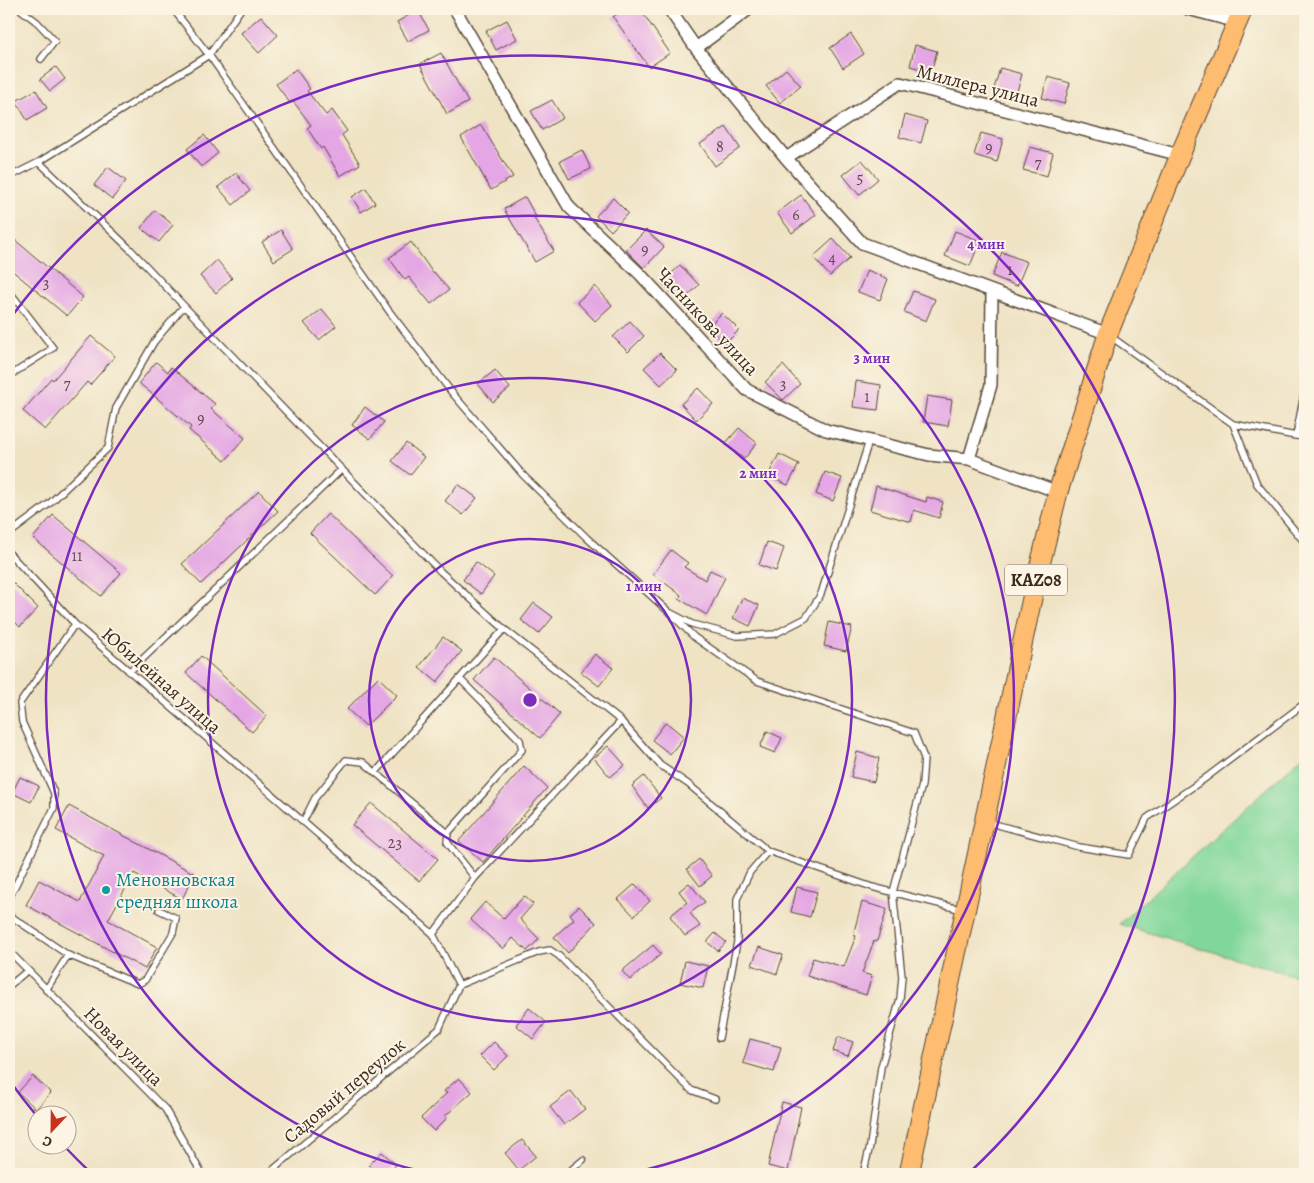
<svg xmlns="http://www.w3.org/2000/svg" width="1314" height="1183" viewBox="0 0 1314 1183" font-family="Alegreya,serif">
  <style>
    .green { fill: #81d79b; stroke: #5e805c }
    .building { fill: #e4a6e4 }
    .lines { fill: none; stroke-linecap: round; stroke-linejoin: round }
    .service-casing { stroke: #564637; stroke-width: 8 }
    .minor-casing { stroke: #564637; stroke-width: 14 }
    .trunk-casing { stroke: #564637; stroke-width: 21 }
    .service { stroke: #fff; stroke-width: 5.5 }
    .minor { stroke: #fff; stroke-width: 11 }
    .trunk { stroke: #fdbc70; stroke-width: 19 }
    .ring { fill: none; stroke: #7b2cbf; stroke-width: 2.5 }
    .culture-dot { fill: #0f9aa8; stroke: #fcf5e5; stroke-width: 2 }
    .labels { text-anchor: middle; stroke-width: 4; stroke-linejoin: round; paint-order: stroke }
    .number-label { font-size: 16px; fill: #654950 }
    .shield { fill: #fcf5e5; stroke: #75675a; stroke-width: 1 }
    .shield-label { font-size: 18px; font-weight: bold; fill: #3b2a1e }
    .street-label { font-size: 19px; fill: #3b2a1e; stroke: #fcf5e5 }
    .culture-label { font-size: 19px; fill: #0d838f; stroke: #fcf5e5; text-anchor: start }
    .centre { fill: #7b2cbf; stroke: #fcf5e5; stroke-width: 2.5 }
    .ring-label { font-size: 15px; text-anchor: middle; font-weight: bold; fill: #7b2cbf; stroke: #fcf5e5; stroke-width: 4; stroke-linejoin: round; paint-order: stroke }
  </style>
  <rect width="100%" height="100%" fill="#fcf5e5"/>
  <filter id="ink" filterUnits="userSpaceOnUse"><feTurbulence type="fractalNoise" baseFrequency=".02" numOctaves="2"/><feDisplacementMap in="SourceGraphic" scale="10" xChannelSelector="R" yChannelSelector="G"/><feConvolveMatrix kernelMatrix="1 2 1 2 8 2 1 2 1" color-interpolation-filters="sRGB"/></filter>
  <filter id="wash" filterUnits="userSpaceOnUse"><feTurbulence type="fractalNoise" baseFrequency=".0096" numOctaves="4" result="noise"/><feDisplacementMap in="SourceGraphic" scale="20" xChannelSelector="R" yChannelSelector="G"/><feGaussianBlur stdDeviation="1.12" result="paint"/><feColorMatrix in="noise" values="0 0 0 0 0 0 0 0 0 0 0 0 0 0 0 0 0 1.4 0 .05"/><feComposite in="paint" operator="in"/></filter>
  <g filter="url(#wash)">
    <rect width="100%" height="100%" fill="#efe3c4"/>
    <path class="green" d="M 1305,754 L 1305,979 L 1119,924 Z"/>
    <g id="blocks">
      <path class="building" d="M 624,9 L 640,9 L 670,53 L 649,67 L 613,17 Z
        M 418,10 L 429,30 L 408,41 L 397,22 Z
        M 261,16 L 278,35 L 259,53 L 241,33 Z
        M 507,20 L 517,39 L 496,50 L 486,31 Z
        M 851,34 L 864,54 L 843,68 L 830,48 Z
        M 915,45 L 937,51 L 931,72 L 910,66 Z
        M 441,53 L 468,102 L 447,114 L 420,64 Z
        M 56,67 L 65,79 L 50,91 L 40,79 Z
        M 1000,68 L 1022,74 L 1016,95 L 994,89 Z
        M 296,69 L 310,89 L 307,91 L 326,115 L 332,110 L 347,131 L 342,135 L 360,164 L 340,176 L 323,147 L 321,149 L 307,128 L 311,125 L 293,101 L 290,103 L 276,84 Z
        M 786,69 L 801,86 L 780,103 L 766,86 Z
        M 1048,77 L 1070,83 L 1064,104 L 1042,98 Z
        M 36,90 L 47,108 L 27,120 L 16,101 Z
        M 552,100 L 563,118 L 542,130 L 531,111 Z
        M 905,115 L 927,121 L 921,143 L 899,137 Z
        M 481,125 L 513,177 L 491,190 L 461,137 Z
        M 726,127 L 740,148 L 715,166 L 700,144 Z
        M 981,133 L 1003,139 L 997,162 L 974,155 Z
        M 204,135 L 218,153 L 201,167 L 187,149 Z
        M 1030,147 L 1053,153 L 1047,176 L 1023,170 Z
        M 582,150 L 591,169 L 569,179 L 560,161 Z
        M 862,160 L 878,179 L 859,195 L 843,175 Z
        M 108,167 L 126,181 L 112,199 L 94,185 Z
        M 236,173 L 250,191 L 233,205 L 218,187 Z
        M 366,188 L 375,203 L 361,212 L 352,197 Z
        M 801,195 L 816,215 L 792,233 L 777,213 Z
        M 525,197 L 536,217 L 534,218 L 554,251 L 535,262 L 504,209 Z
        M 613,198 L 628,213 L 611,231 L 596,216 Z
        M 155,210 L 173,225 L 159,242 L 141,228 Z
        M 281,230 L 293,249 L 274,261 L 262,242 Z
        M 646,230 L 664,247 L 644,268 L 626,250 Z
        M 955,231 L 980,241 L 970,266 L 945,256 Z
        M 9,235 L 83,297 L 67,316 L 9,268 Z
        M 833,239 L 850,258 L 830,276 L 813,257 Z
        M 411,242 L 433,273 L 434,272 L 449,290 L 431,304 L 409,277 L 405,280 L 389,258 Z
        M 1002,252 L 1027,262 L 1017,286 L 992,276 Z
        M 217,260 L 232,278 L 216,293 L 200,276 Z
        M 680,265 L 699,285 L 681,302 L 662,283 Z
        M 867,270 L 888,279 L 880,300 L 858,292 Z
        M 595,286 L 612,305 L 595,321 L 577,302 Z
        M 913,291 L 935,299 L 926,321 L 904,312 Z
        M 322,309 L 336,326 L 319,340 L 304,323 Z
        M 722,313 L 739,330 L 725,344 L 708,327 Z
        M 630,321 L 644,336 L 628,352 L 613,337 Z
        M 91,336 L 115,356 L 90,385 L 87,382 L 45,430 L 23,411 L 51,378 L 53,380 Z
        M 660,353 L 677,370 L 661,385 L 644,368 Z
        M 156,362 L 168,372 L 171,367 L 215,404 L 211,409 L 245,438 L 225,461 L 189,430 L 191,427 L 139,383 Z
        M 783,365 L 800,384 L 783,400 L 765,382 Z
        M 495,370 L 510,388 L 493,402 L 478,384 Z
        M 856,381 L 881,385 L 878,410 L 853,407 Z
        M 698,388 L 713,404 L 696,420 L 681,404 Z
        M 927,396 L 952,400 L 948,426 L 923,422 Z
        M 365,407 L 384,422 L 370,439 L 352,425 Z
        M 739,428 L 757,443 L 744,459 L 725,444 Z
        M 406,443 L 424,457 L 410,475 L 392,461 Z
        M 779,454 L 799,464 L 788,485 L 768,476 Z
        M 825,472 L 842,478 L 833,501 L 816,494 Z
        M 458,484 L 477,498 L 463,515 L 445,501 Z
        M 876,486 L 926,502 L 927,497 L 943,502 L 939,518 L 914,510 L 911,522 L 870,510 Z
        M 259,491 L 278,511 L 201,584 L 182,564 Z
        M 328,514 L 393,576 L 375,595 L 310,533 Z
        M 53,515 L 121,573 L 101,596 L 33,538 Z
        M 767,542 L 784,548 L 776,571 L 759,565 Z
        M 671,550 L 688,563 L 684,567 L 705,580 L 710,570 L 725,577 L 707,615 L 679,599 L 681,595 L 653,574 Z
        M 476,562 L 494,576 L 481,594 L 463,580 Z
        M 9,579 L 38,608 L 20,627 L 9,616 Z
        M 742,598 L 759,605 L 750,626 L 733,618 Z
        M 534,603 L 553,617 L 539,634 L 521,620 Z
        M 829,622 L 852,627 L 846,651 L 824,646 Z
        M 443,637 L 462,651 L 437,682 L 419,667 Z
        M 595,654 L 613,668 L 599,686 L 581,672 Z
        M 201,656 L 267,716 L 252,732 L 186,673 Z
        M 494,657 L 560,714 L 540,738 L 474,680 Z
        M 378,677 L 397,695 L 366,726 L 347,709 Z
        M 666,722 L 684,737 L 670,754 L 652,740 Z
        M 767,731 L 782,738 L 775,753 L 760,747 Z
        M 608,746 L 625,765 L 610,777 L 594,758 Z
        M 857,752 L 879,758 L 874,782 L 851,777 Z
        M 524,766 L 547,788 L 483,862 L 459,841 Z
        M 644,776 L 661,798 L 648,808 L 632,786 Z
        M 20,777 L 39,786 L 31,802 L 12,793 Z
        M 371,803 L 438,859 L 419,881 L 352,825 Z
        M 69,806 L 195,874 L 182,899 L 134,873 L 108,920 L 157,947 L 145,969 L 26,905 L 39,880 L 80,902 L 104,856 L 56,830 Z
        M 699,859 L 712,876 L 700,886 L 687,869 Z
        M 689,883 L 705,902 L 690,913 L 700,926 L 685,936 L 670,916 L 687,902 L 679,891 Z
        M 635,884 L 650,901 L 634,916 L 618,899 Z
        M 797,887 L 817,892 L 810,917 L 791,912 Z
        M 524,896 L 533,904 L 520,919 L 539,939 L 527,951 L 513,938 L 503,949 L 470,919 L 485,902 L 504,919 Z
        M 862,902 L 887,909 L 877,941 L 874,941 L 862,973 L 872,976 L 866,995 L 807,976 L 813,958 L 844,967 L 856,936 L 853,935 Z
        M 579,906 L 596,923 L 568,953 L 554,937 L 574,919 L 570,914 Z
        M 715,933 L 726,942 L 718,951 L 707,942 Z
        M 653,945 L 661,954 L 630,980 L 622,971 Z
        M 759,947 L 783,955 L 777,974 L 752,965 Z
        M 685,961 L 708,966 L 703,988 L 680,983 Z
        M 529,1008 L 546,1022 L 533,1039 L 516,1025 Z
        M 838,1037 L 853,1042 L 848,1056 L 833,1051 Z
        M 750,1039 L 781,1047 L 774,1072 L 743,1063 Z
        M 494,1042 L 508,1056 L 494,1070 L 480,1056 Z
        M 33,1076 L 51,1093 L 36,1109 L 18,1092 Z
        M 459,1078 L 472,1092 L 445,1116 L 447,1118 L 434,1131 L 421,1118 L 447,1093 L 444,1091 Z
        M 571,1091 L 585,1109 L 564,1125 L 550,1107 Z
        M 782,1102 L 801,1107 L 788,1171 L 768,1166 Z
        M 522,1140 L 536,1156 L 519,1170 L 505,1153 Z
        M 382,1152 L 396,1165 L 387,1174 L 378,1174 L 369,1165 Z"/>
    </g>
  </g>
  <g filter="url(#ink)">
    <use href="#blocks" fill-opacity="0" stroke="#564637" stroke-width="1"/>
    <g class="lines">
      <defs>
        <path id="service" d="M 20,9 L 37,22 L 55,41 L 41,59
          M 173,9 L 209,55 L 389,311 L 453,394 L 523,475 L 587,538 L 669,612 L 692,624 L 737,636 L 775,634 L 806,618 L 821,594 L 869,441
          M 39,162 L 131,250 L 184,306
          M 9,177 L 39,162 L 209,55 L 241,9
          M 9,291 L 53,348 L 9,376
          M 1110,336 L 1233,424 L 1296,436 L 1305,389
          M 1233,424 L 1257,484 L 1305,543
          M 1296,436 L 1305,437
          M 9,534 L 50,503 L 108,448 L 116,408 L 154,342 L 184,306 L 441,572 L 504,629 L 376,772
          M 9,553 L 75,624 L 433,934 L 459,985 L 439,1029 L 268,1174
          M 674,617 L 694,637 L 757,681 L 914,733 L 924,758 L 922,785 L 893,892 L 902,977 L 900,999 L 881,1067 L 870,1146 L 863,1174
          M 129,672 L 342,469
          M 460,679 L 520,740 L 522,750 L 448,833 L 447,842 L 475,878
          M 621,721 L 660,765 L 688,784 L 768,851 L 872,887 L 963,910
          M 303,822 L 315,798 L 346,760 L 363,762 L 448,833
          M 987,822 L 1079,847 L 1129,855 L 1147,818 L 1203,780 L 1305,703
          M 9,898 L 54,808 L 54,793 L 22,722 L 20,703 L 75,624
          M 9,910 L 9,915 L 68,955 L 46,990
          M 433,934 L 475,878 L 621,721 L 504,629
          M 9,951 L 165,1109 L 202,1174
          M 68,955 L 138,984 L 145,980 L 173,933 L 176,918 L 159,910
          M 459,985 L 539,952 L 550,950 L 559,956 L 691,1090 L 715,1099
          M 9,986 L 28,970
          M 719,1038 L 737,942 L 737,899 L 750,872 L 768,851
          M 566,1174 L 583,1160"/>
        <path id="minor" d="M 455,9 L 569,207 L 640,274 L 747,390 L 826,430 L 929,455 L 969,459 L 1058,492
          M 669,9 L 696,48 L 786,158 L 862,243 L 1108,334
          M 1188,9 L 1237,22
          M 696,48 L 749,9
          M 786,158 L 900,83 L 1180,155
          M 969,459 L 991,385 L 992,291"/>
        <path id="trunk" d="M 909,1174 L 1034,589 L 1058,492 L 1108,334 L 1180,155 L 1243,9"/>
      </defs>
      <use href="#service" class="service-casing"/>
      <use href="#minor" class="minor-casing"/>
      <use href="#trunk" class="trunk-casing"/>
      <use href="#service" class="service"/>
      <use href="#minor" class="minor"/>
      <use href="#trunk" class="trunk"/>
    </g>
  </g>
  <g class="ring">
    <circle cx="530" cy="700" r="161"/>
    <circle cx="530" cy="700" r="322"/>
    <path d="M429 1173A484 484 0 1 1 631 1173"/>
    <path d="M90 1172A645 645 0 0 1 66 1148M36 1115A645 645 0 0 1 12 1084M12 316A645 645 0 1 1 970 1172"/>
  </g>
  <circle class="culture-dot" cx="106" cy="890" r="5"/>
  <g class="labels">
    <g class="number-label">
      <text x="720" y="152">8</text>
      <text x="989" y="153">9</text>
      <text x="1038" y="168">7</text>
      <text x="860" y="183">5</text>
      <text x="796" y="220">6</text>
      <text x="645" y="255">9</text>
      <text x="832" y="263">4</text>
      <text x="1010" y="275">1</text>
      <text x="46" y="288">3</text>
      <text x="67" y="389">7</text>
      <text x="783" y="389">3</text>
      <text x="867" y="402">1</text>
      <text x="201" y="424">9</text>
      <text x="77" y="561">11</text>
      <text x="395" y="848">23</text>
    </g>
    <rect class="shield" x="1005" y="564.5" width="62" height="31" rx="4"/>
    <g class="shield-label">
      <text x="1036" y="586">KAZ08</text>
    </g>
    <g class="street-label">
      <text transform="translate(978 85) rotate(14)" y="7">Миллера улица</text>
      <text transform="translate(708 321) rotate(47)" y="7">Часникова улица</text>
      <text transform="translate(162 680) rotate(41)" y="7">Юбилейная улица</text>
      <text transform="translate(124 1046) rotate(45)" y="7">Новая улица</text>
      <text transform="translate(344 1090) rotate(-40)" y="7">Садовый переулок</text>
    </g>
    <g class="culture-label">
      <text x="116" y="886">Меновновская<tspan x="116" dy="22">средняя школа</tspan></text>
    </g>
  </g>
  <circle cx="530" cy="700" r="8" class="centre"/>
  <g class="ring-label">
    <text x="986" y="249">4 мин</text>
    <text x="872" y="363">3 мин</text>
    <text x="758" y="478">2 мин</text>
    <text x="644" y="591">1 мин</text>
  </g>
  <rect width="1314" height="1183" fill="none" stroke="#fcf5e5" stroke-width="30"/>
  <g transform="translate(52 1130) rotate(202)"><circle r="24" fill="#fcf5e5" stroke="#afa495"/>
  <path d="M0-4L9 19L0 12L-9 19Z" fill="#c8321e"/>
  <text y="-8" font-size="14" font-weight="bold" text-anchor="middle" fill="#3b2a1e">С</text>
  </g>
</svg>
